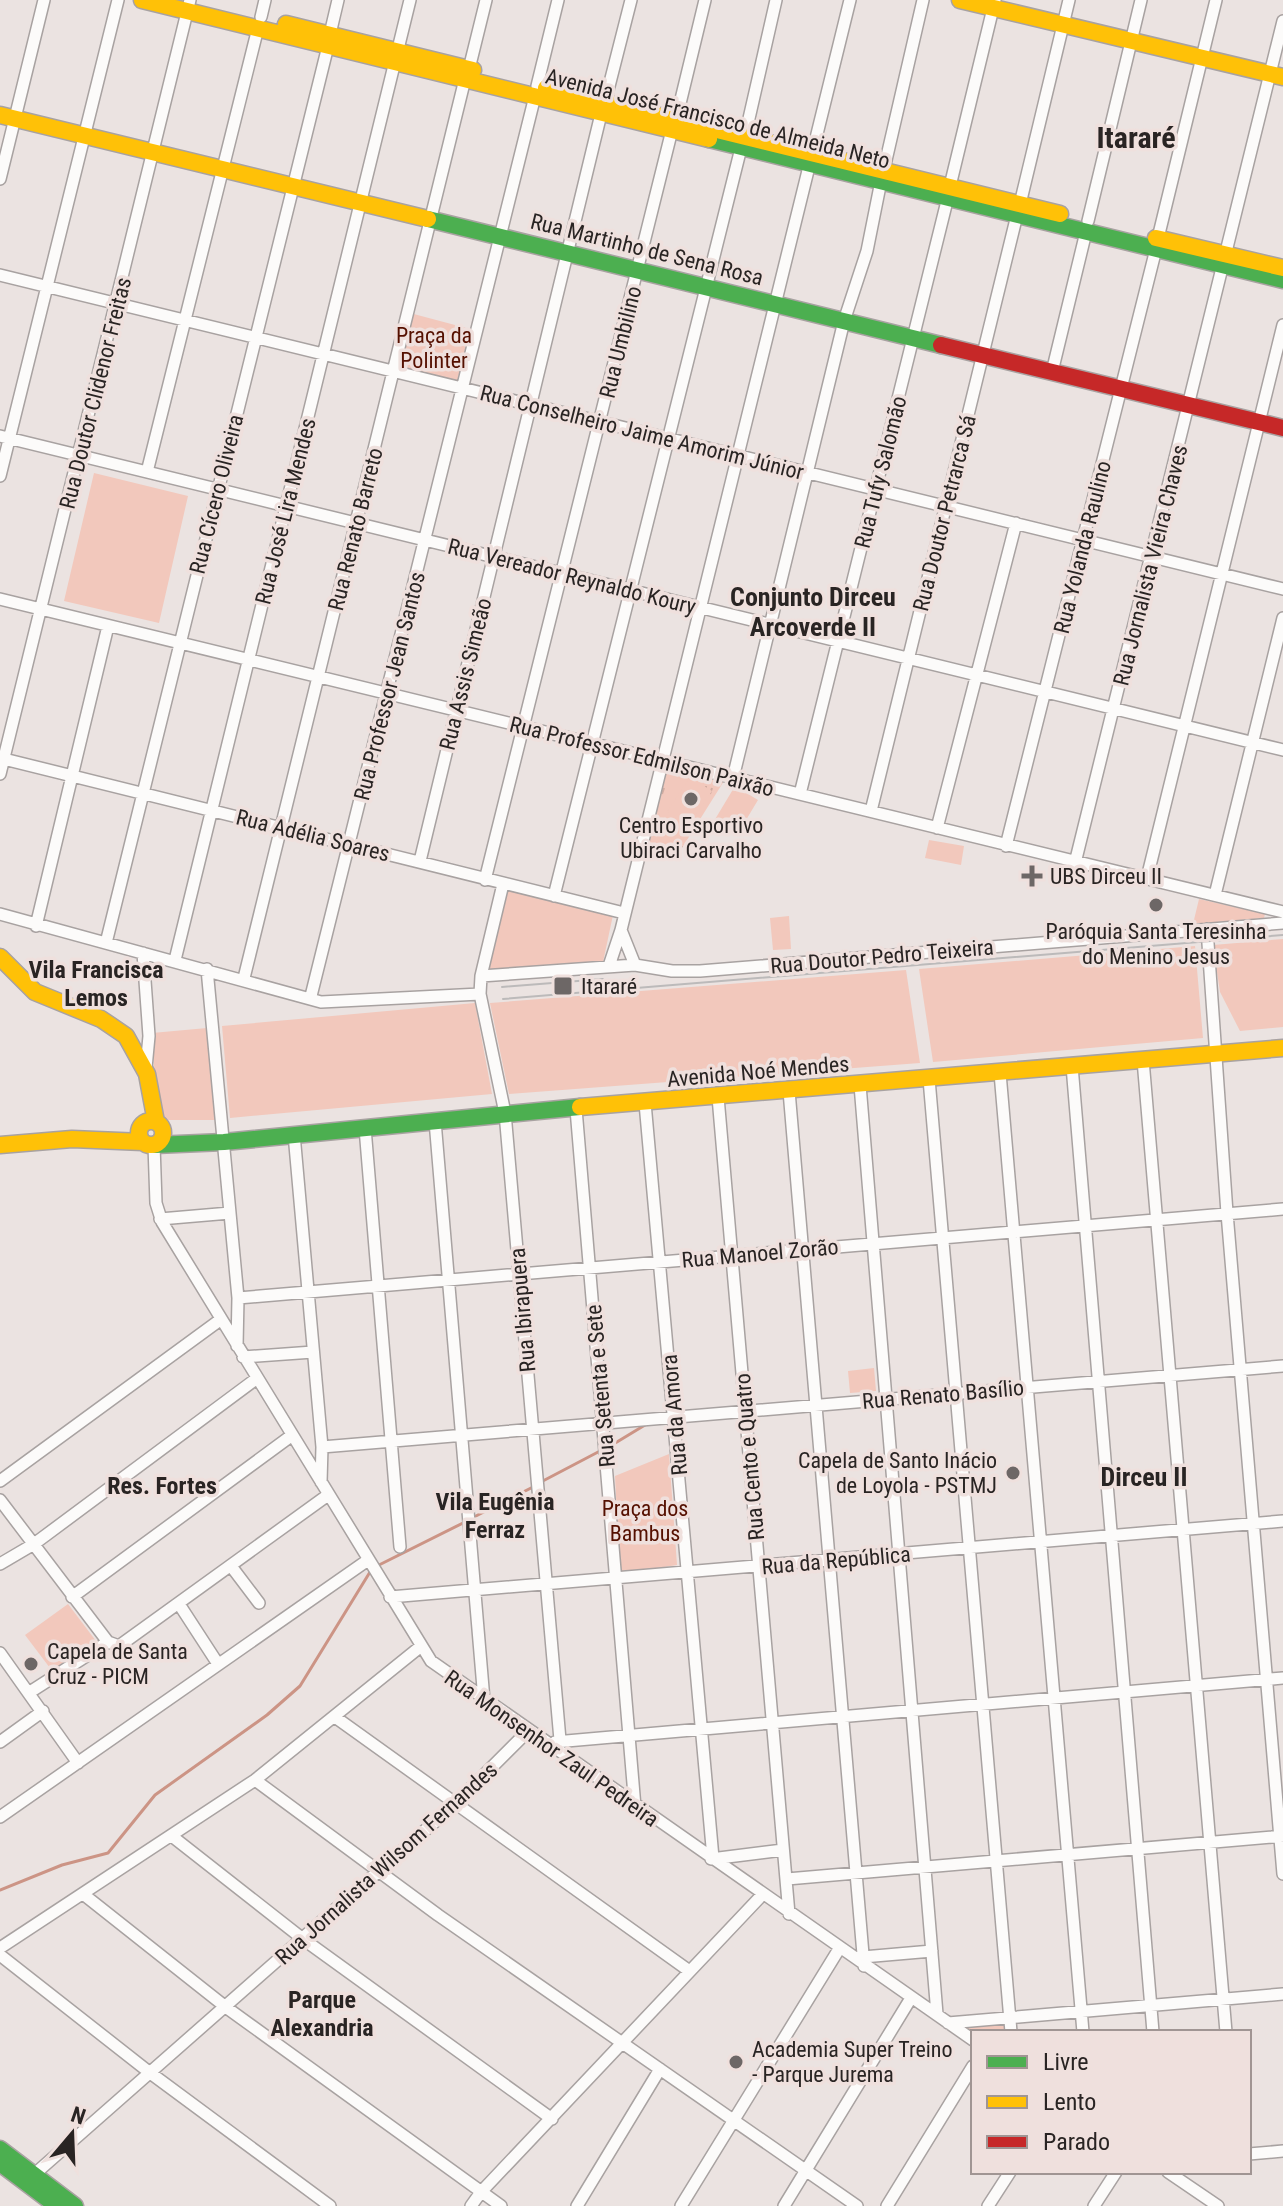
<svg xmlns="http://www.w3.org/2000/svg" width="1283" height="2206" viewBox="0 0 1283 2206" font-family="'Roboto Condensed',sans-serif">
  <style>
    .grass { fill: url(#grass-tufts) }
    .green { fill: #f2c8bc }
    .lines { fill: none; stroke-linecap: round; stroke-linejoin: round }
    .stream { stroke: #cc9485; stroke-width: 3 }
    .street-casing { stroke: #a8a2a1; stroke-width: 14 }
    .fast-casing { stroke: #a8a2a1; stroke-width: 19 }
    .slow-casing { stroke: #a8a2a1; stroke-width: 19 }
    .jam-casing { stroke: #a8a2a1; stroke-width: 19 }
    .street { stroke: #fcfbfa; stroke-width: 11 }
    .fast { stroke: #4caf50; stroke-width: 16 }
    .slow { stroke: #ffc107; stroke-width: 16 }
    .jam { stroke: #c62828; stroke-width: 16 }
    .tram { stroke: #bcbaba; stroke-width: 2 }
    .poi-dot { fill: #6d6766; stroke: #efe0dd; stroke-width: 3 }
    .labels { text-anchor: middle; stroke-width: 7; stroke-linejoin: round; paint-order: stroke }
    .street-label { font-size: 22px; fill: #292423; stroke: #efe0dd }
    .park-label { font-size: 22px; fill: #551000; stroke: #efe0dd }
    .poi-label { font-size: 22px; fill: #292423; stroke: #efe0dd; text-anchor: start }
    .neighbourhood-label { font-size: 24px; font-weight: bold; fill: #292423; stroke: #efe0dd }
    .quarter-label { font-size: 26px; font-weight: bold; fill: #292423; stroke: #efe0dd }
    .district-label { font-size: 30px; font-weight: bold; fill: #292423; stroke: #efe0dd }
  </style>
  <defs>
    <pattern id="grass-tufts" width="24" height="20" patternUnits="userSpaceOnUse" patternTransform="scale(2)"><rect width="24" height="20" fill="#f2c8bc"/><path d="M3 7l-1-3M5 7V3M7 7l1-3M15 17l-1-3M17 17v-4M19 17l1-3" fill="none" stroke="#d0aca1"/></pattern>
  </defs>
  <rect width="100%" height="100%" fill="#ebe3e1"/>
  <path class="grass" d="M 667,768 L 724,781 L 682,848 L 647,850 Z"/>
  <path class="green" d="M 410,313 L 470,329 L 457,382 L 397,367 Z
    M 94,473 L 188,496 L 159,623 L 64,601 Z
    M 690,777 L 712,791 L 688,826 L 667,812 Z
    M 735,786 L 758,800 L 737,835 L 714,821 Z
    M 929,840 L 964,846 L 961,865 L 925,858 Z
    M 508,889 L 613,915 L 603,962 L 488,971 Z
    M 1199,899 L 1265,914 L 1264,918 L 1193,924 Z
    M 789,916 L 791,949 L 773,950 L 770,918 Z
    M 1283,939 L 1283,1027 L 1240,1031 L 1220,992 L 1213,945 Z
    M 1195,946 L 1203,1038 L 933,1062 L 919,969 Z
    M 906,970 L 920,1063 L 509,1094 L 490,1003 Z
    M 475,1003 L 492,1094 L 230,1118 L 222,1026 Z
    M 207,1028 L 216,1120 L 168,1120 L 157,1113 L 152,1033 Z
    M 874,1368 L 876,1391 L 850,1393 L 848,1371 Z
    M 669,1454 L 677,1565 L 620,1574 L 615,1476 Z
    M 68,1604 L 96,1641 L 53,1672 L 25,1635 Z
    M 1009,2017 L 1011,2032 L 973,2032 L 973,2040 L 948,2023 Z"/>
  <g class="lines">
    <path class="stream" d="M 607,1448 L 645,1425
      M 539,1483 L 600,1451
      M 472,1518 L 533,1487
      M 375,1567 L 465,1522
      M 0,1890 L 62,1865 L 108,1853 L 155,1795 L 267,1715 L 300,1686 L 370,1572"/>
    <defs>
      <path id="street" d="M 261,17 L 265,0
        M 330,34 L 338,0
        M 469,69 L 486,0
        M 537,86 L 558,0
        M 605,102 L 631,0
        M 676,120 L 705,0
        M 745,136 L 776,0
        M 884,169 L 923,0
        M 0,179 L 44,0
        M 950,186 L 995,0
        M 1020,204 L 1069,0
        M 1088,221 L 1141,0
        M 1158,238 L 1216,0
        M 0,275 L 1283,589
        M 1052,372 L 1086,232
        M 0,436 L 1283,750
        M 147,472 L 258,28
        M 0,476 L 118,0
        M 0,599 L 1283,912
        M 0,758 L 624,913
        M 0,774 L 190,0
        M 733,778 L 844,321 L 867,251 L 881,181
        M 800,794 L 948,197
        M 871,811 L 1017,215
        M 937,828 L 1016,523
        M 1006,846 L 1156,249
        M 420,861 L 601,114
        M 1075,863 L 1283,21
        M 1147,878 L 1283,325
        M 485,880 L 672,130
        M 503,884 L 481,976 L 480,994 L 505,1113 L 560,1740
        M 1215,895 L 1283,618
        M 554,896 L 741,148
        M 0,914 L 321,1002 L 480,994
        M 36,926 L 108,626
        M 1207,929 L 1227,1213 L 1283,1874
        M 621,930 L 635,965
        M 106,943 L 328,46
        M 143,953 L 149,1036 L 146,1068
        M 175,960 L 410,0
        M 609,966 L 621,930 L 850,0
        M 207,969 L 238,1298 L 237,1346
        M 481,976 L 635,965 L 672,971 L 700,971 L 1283,923
        M 244,978 L 465,79
        M 311,996 L 535,96
        M 1143,1060 L 1226,2032
        M 1072,1066 L 1153,2032
        M 1000,1073 L 1083,2032
        M 929,1079 L 1011,2032
        M 860,1085 L 937,2014
        M 789,1091 L 864,1966
        M 718,1097 L 789,1914
        M 645,1103 L 713,1858
        M 576,1109 L 635,1807
        M 435,1121 L 484,1700
        M 365,1128 L 400,1547
        M 294,1134 L 322,1447 L 321,1482
        M 154,1145 L 156,1203 L 162,1222 L 431,1661 L 973,2040
        M 160,1219 L 230,1213
        M 238,1298 L 1283,1209
        M 243,1357 L 313,1352
        M 322,1447 L 1283,1366
        M 0,1481 L 220,1320
        M 0,1500 L 108,1642 L 119,1646 L 328,1495
        M 0,1564 L 34,1544 L 256,1379
        M 231,1566 L 259,1603
        M 72,1597 L 291,1436
        M 390,1597 L 1283,1521
        M 179,1604 L 218,1664
        M 0,1653 L 78,1763
        M 30,1692 L 108,1642
        M 335,1717 L 688,1970
        M 0,1742 L 43,1711
        M 555,1742 L 1283,1678
        M 255,1780 L 438,1915 L 857,2206
        M 0,1817 L 368,1560
        M 173,1837 L 303,1939 L 552,2119
        M 711,1859 L 783,1850
        M 787,1879 L 1283,1836
        M 83,1894 L 227,2008 L 501,2206
        M 0,1948 L 255,1780 L 420,1647
        M 0,1955 L 149,2072 L 330,2206
        M 863,1957 L 932,1951
        M 948,2023 L 1283,1994
        M 1249,2154 L 1283,2151
        M 1168,2172 L 1218,2206
        M 29,2179 L 455,1804 L 528,1731
        M 471,2206 L 481,2192 L 762,1895
        M 577,2206 L 660,2069
        M 681,2206 L 839,1949
        M 784,2206 L 911,1998
        M 887,2206 L 973,2066
        M 988,2206 L 1010,2172
        M 1094,2206 L 1116,2172"/>
      <path id="fast" d="M 709,139 L 1283,280
        M 428,219 L 941,345
        M 155,1145 L 224,1142 L 580,1107
        M 0,2149 L 75,2206
        M 0,2163 L 57,2206"/>
      <path id="slow" d="M 142,0 L 709,139
        M 960,0 L 1283,77
        M 286,24 L 473,70
        M 546,88 L 1060,214
        M 0,115 L 428,219
        M 1156,238 L 1283,268
        M 0,957 L 35,992 L 101,1019 L 126,1036 L 147,1074 L 156,1122
        M 580,1107 L 1283,1048
        M139 1133a12 12 0 1 1 24 0a12 12 0 1 1-24 0Z
        M 0,1145 L 72,1139 L 143,1142"/>
      <path id="jam" d="M 941,345 L 1283,428"/>
    </defs>
    <use href="#street" class="street-casing"/>
    <use href="#fast" class="fast-casing"/>
    <use href="#slow" class="slow-casing"/>
    <use href="#jam" class="jam-casing"/>
    <use href="#street" class="street"/>
    <use href="#fast" class="fast"/>
    <use href="#slow" class="slow"/>
    <use href="#jam" class="jam"/>
    <path class="tram" d="M 502,987 L 603,979
      M 503,999 L 1283,935"/>
  </g>
  <g class="poi-dot">
    <circle cx="691" cy="799" r="8"/>
    <path d="M1028 864h8v8h8v8h-8v8h-8v-8h-8v-8h8z"/>
    <circle cx="1156" cy="905" r="8"/>
    <rect x="553" y="976" width="20" height="20" rx="4"/>
    <circle cx="1013" cy="1473" r="8"/>
    <circle cx="31" cy="1664" r="8"/>
    <circle cx="736" cy="2062" r="8"/>
  </g>
  <g class="labels">
    <g class="street-label">
      <text transform="translate(718 118) rotate(14)" y="8">Avenida José Francisco de Almeida Neto</text>
      <text transform="translate(647 249) rotate(14)" y="8">Rua Martinho de Sena Rosa</text>
      <text transform="translate(620 342) rotate(-76)" y="8">Rua Umbilino</text>
      <text transform="translate(95 393) rotate(-76)" y="8">Rua Doutor Clidenor Freitas</text>
      <text transform="translate(642 432) rotate(14)" y="8">Rua Conselheiro Jaime Amorim Júnior</text>
      <text transform="translate(880 472) rotate(-76)" y="8">Rua Tufy Salomão</text>
      <text transform="translate(216 494) rotate(-76)" y="8">Rua Cícero Oliveira</text>
      <text transform="translate(285 511) rotate(-76)" y="8">Rua José Lira Mendes</text>
      <text transform="translate(944 513) rotate(-76)" y="8">Rua Doutor Petrarca Sá</text>
      <text transform="translate(355 529) rotate(-76)" y="8">Rua Renato Barreto</text>
      <text transform="translate(1082 547) rotate(-76)" y="8">Rua Yolanda Raulino</text>
      <text transform="translate(1150 565) rotate(-76)" y="8">Rua Jornalista Vieira Chaves</text>
      <text transform="translate(572 576) rotate(14)" y="8">Rua Vereador Reynaldo Koury</text>
      <text transform="translate(465 674) rotate(-76)" y="8">Rua Assis Simeão</text>
      <text transform="translate(389 686) rotate(-76)" y="8">Rua Professor Jean Santos</text>
      <text transform="translate(642 756) rotate(14)" y="8">Rua Professor Edmilson Paixão</text>
      <text transform="translate(313 835) rotate(14)" y="8">Rua Adélia Soares</text>
      <text transform="translate(882 956) rotate(-5)" y="8">Rua Doutor Pedro Teixeira</text>
      <text transform="translate(758 1071) rotate(-5)" y="8">Avenida Noé Mendes</text>
      <text transform="translate(760 1253) rotate(-5)" y="8">Rua Manoel Zorão</text>
      <text transform="translate(522 1310) rotate(-95)" y="8">Rua Ibirapuera</text>
      <text transform="translate(600 1386) rotate(-95)" y="8">Rua Setenta e Sete</text>
      <text transform="translate(943 1394) rotate(-5)" y="8">Rua Renato Basílio</text>
      <text transform="translate(674 1415) rotate(-95)" y="8">Rua da Amora</text>
      <text transform="translate(749 1457) rotate(-95)" y="8">Rua Cento e Quatro</text>
      <text transform="translate(836 1560) rotate(-5)" y="8">Rua da República</text>
      <text transform="translate(552 1748) rotate(35)" y="8">Rua Monsenhor Zaul Pedreira</text>
      <text transform="translate(386 1863) rotate(-42)" y="8">Rua Jornalista Wilsom Fernandes</text>
    </g>
    <g class="park-label">
      <text x="434" y="343">Praça da<tspan x="434" dy="25">Polinter</tspan></text>
      <text x="645" y="1516">Praça dos<tspan x="645" dy="25">Bambus</tspan></text>
    </g>
    <g class="poi-label">
      <text x="691" y="833" text-anchor="middle">Centro Esportivo<tspan x="691" dy="25">Ubiraci Carvalho</tspan></text>
      <text x="1050" y="884">UBS Dirceu II</text>
      <text x="1156" y="939" text-anchor="middle">Paróquia Santa Teresinha<tspan x="1156" dy="25">do Menino Jesus</tspan></text>
      <text x="581" y="994">Itararé</text>
      <text x="997" y="1468" text-anchor="end">Capela de Santo Inácio<tspan x="997" dy="25">de Loyola - PSTMJ</tspan></text>
      <text x="47" y="1659">Capela de Santa<tspan x="47" dy="25">Cruz - PICM</tspan></text>
      <text x="752" y="2057">Academia Super Treino<tspan x="752" dy="25">- Parque Jurema</tspan></text>
    </g>
    <g class="neighbourhood-label">
      <text x="96" y="978">Vila Francisca<tspan x="96" dy="28">Lemos</tspan></text>
      <text x="162" y="1494">Res. Fortes</text>
      <text x="495" y="1510">Vila Eugênia<tspan x="495" dy="28">Ferraz</tspan></text>
      <text x="322" y="2008">Parque<tspan x="322" dy="28">Alexandria</tspan></text>
    </g>
    <g class="quarter-label">
      <text x="813" y="606">Conjunto Dirceu<tspan x="813" dy="30">Arcoverde II</tspan></text>
      <text x="1144" y="1486">Dirceu II</text>
    </g>
    <g class="district-label">
      <text x="1136" y="148">Itararé</text>
    </g>
  </g>
  <rect x="971" y="2030" width="280" height="144" fill="#efe0dd" stroke="#a09593" stroke-width="2"/>
  <rect x="987" y="2056" width="40" height="12" fill="#4caf50" stroke="#a09593" stroke-width="2"/>
  <text x="1043" y="2070" font-size="24" fill="#292423">Livre</text>
  <rect x="987" y="2096" width="40" height="12" fill="#ffc107" stroke="#a09593" stroke-width="2"/>
  <text x="1043" y="2110" font-size="24" fill="#292423">Lento</text>
  <rect x="987" y="2136" width="40" height="12" fill="#c62828" stroke="#a09593" stroke-width="2"/>
  <text x="1043" y="2150" font-size="24" fill="#292423">Parado</text>
  <g transform="translate(72 2134) rotate(19)" stroke="#efe0dd" stroke-width="6" paint-order="stroke">
  <path d="M0-6L14 30L0 20L-14 30Z" fill="#292423"/>
  <text y="-12" font-size="22" font-weight="bold" text-anchor="middle" fill="#292423">N</text>
  </g>
</svg>
